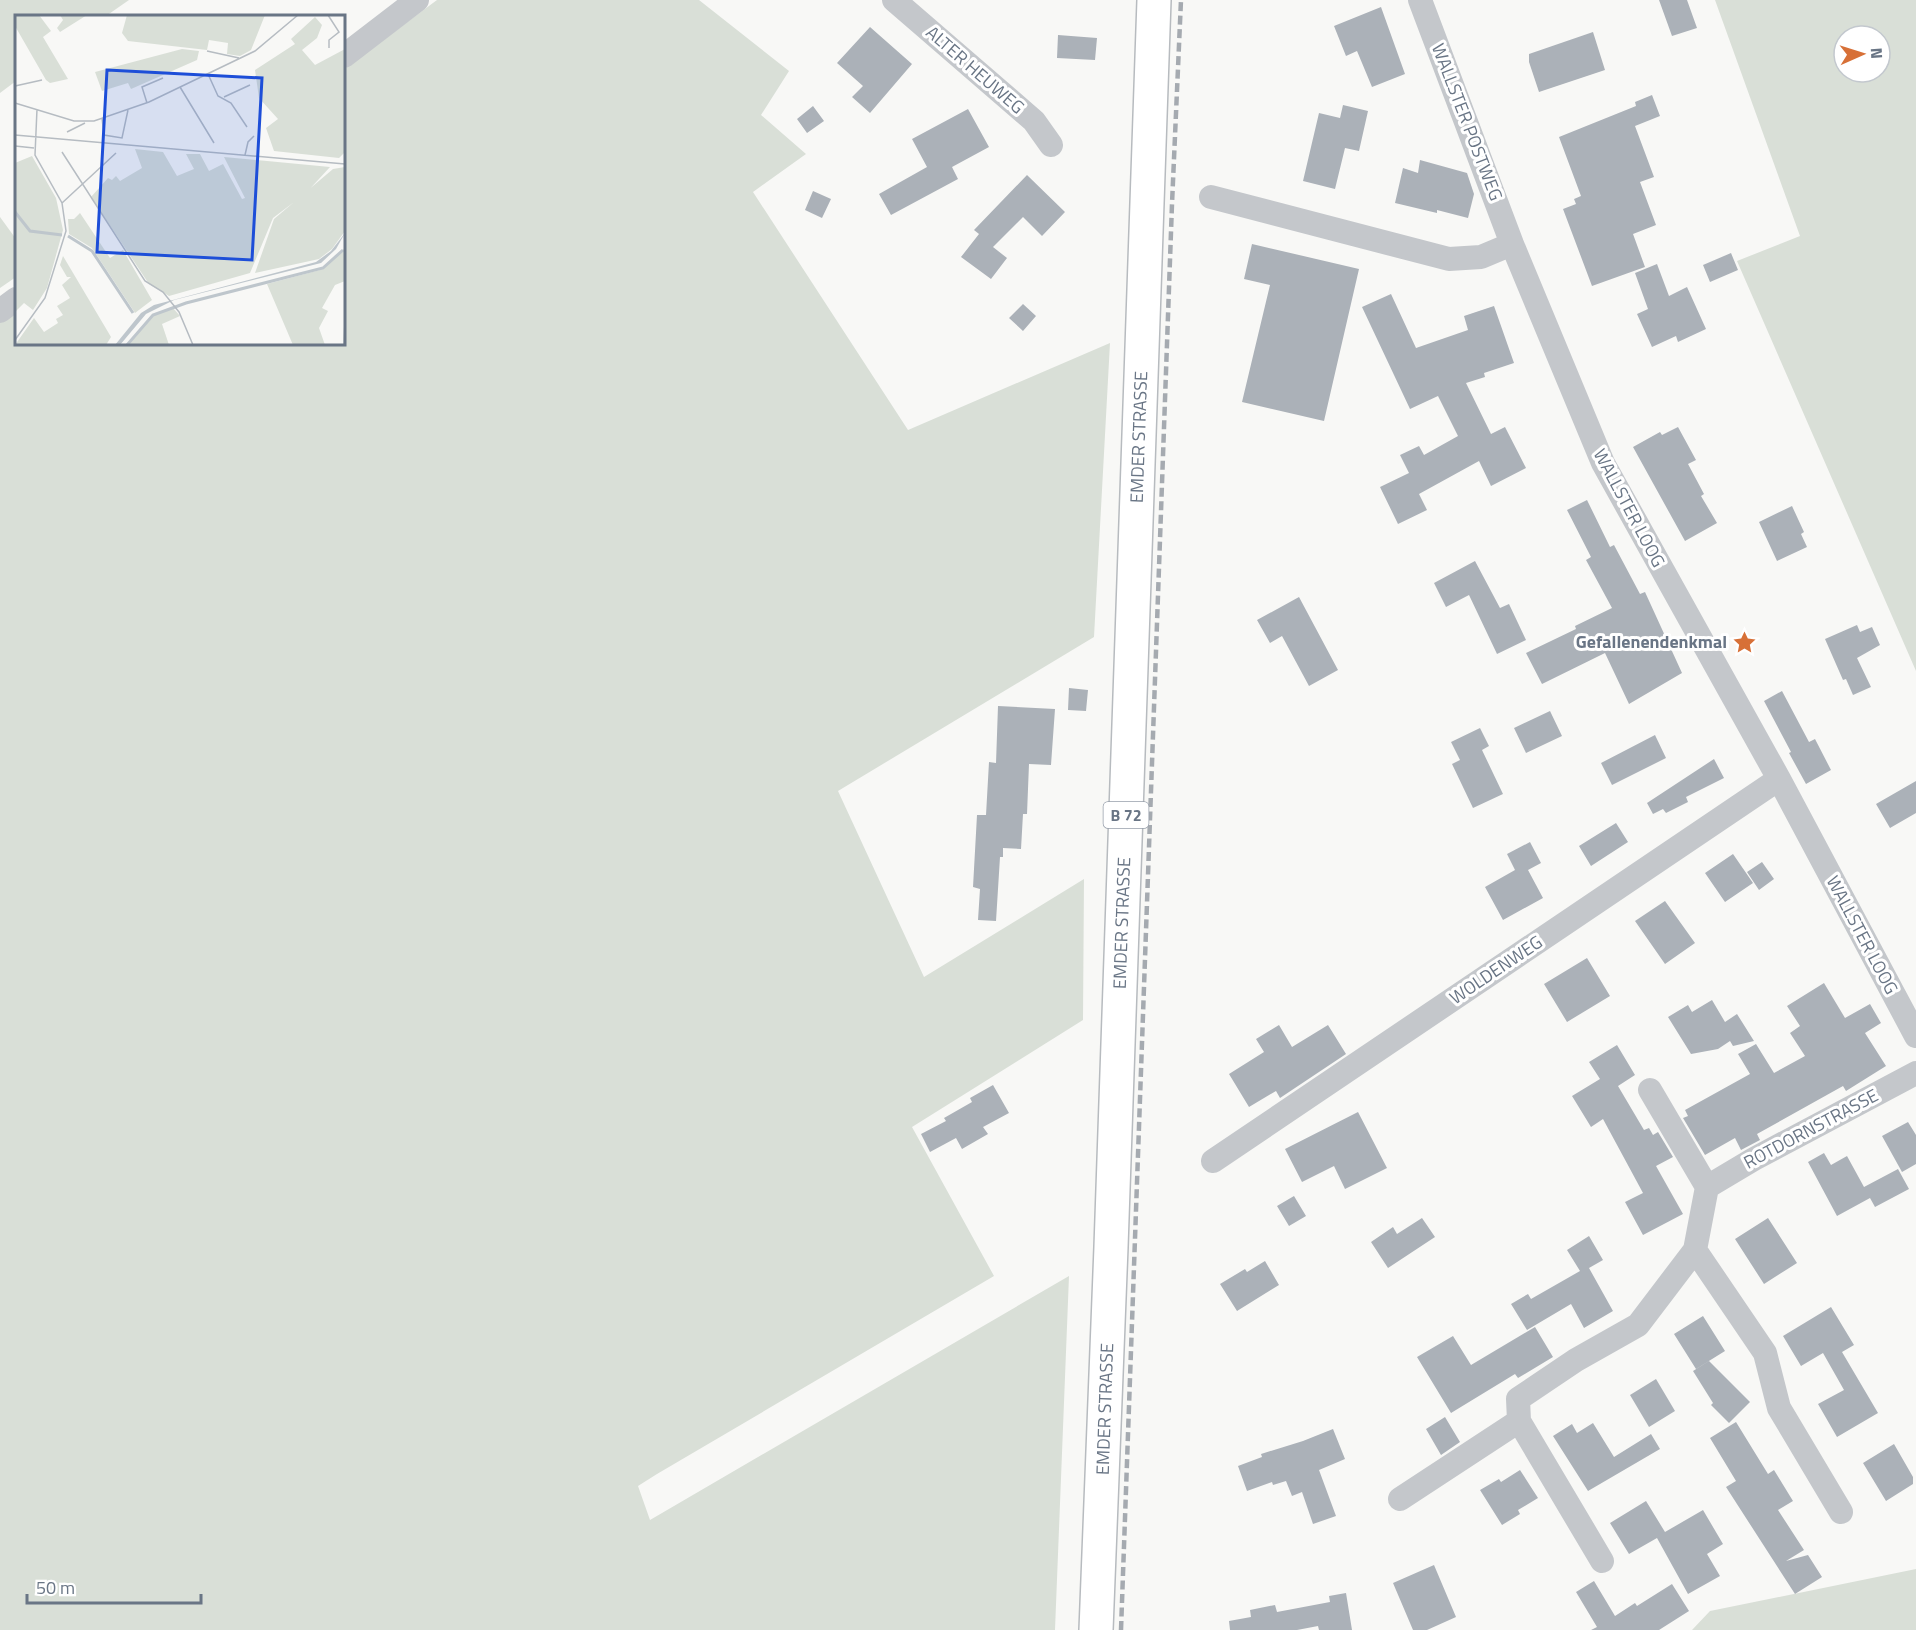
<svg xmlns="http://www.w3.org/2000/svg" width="1916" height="1630" viewBox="0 0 1916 1630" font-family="'Titillium Web',sans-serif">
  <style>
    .green { fill: #d9dfd7; fill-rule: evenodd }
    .building { fill: #abb1b8 }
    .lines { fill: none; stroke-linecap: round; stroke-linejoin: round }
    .primary-casing { stroke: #b7bbbf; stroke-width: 36 }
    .minor { stroke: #c4c7cb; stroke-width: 24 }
    .primary { stroke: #fff; stroke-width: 33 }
    .rail { stroke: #a5aab0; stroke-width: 4.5; stroke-dasharray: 9 4.5; stroke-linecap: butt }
    .labels { text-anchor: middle; stroke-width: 6; stroke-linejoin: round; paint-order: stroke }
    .shield { fill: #fff; stroke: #969eaa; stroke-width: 1.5 }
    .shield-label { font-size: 16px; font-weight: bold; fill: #697585 }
    .street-label { font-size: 18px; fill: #697585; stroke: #fff }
    .poi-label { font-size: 18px; font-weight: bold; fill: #697585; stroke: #fff; text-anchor: end }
    .inset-river { fill: none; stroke: #bec6cc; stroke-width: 3 }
    .inset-road { fill: none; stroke: #b6bcc2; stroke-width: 1.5 }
    .view { fill: #1d4ed8; fill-opacity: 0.15; stroke: #1d4ed8; stroke-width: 3 }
    .inset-edge { fill: none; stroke: #697585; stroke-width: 3 }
  </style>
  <rect width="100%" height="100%" fill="#f8f8f6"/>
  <path class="green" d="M 0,0 L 129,0 L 106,16 L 16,16 L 16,81 L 0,93 Z
    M 437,0 L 699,0 L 789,71 L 761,115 L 806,154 L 753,192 L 908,430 L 1110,343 L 1094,637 L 838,791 L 924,977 L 1084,879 L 1083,1020 L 912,1127 L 994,1276 L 657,1474 L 638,1486 L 650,1520 L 1069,1276 L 1055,1630 L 0,1630 L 0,323 L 16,311 L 16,344 L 344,344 L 344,69 Z
    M 1715,0 L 1916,0 L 1916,671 L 1737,261 L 1800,236 ZM 1844,36 L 1880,36 L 1880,72 L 1844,72 Z
    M 0,217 L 16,239 L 16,277 L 0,288 Z
    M 1916,1569 L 1916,1630 L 1692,1630 L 1710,1611 Z"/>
  <path class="building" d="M 1659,0 L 1687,0 L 1697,28 L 1672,36 Z
    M 1381,7 L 1405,74 L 1372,87 L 1357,51 L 1346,56 L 1334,26 Z
    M 870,27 L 912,64 L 870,113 L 852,97 L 863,86 L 837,63 Z
    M 1593,32 L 1605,70 L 1539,92 L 1529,62 L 1529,54 Z
    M 1058,35 L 1097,38 L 1095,60 L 1057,58 Z
    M 1652,95 L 1660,116 L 1635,126 L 1654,177 L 1640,182 L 1656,225 L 1633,234 L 1645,267 L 1592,286 L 1563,209 L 1576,204 L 1574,199 L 1581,196 L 1559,137 L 1636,106 L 1635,102 Z
    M 1343,105 L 1368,111 L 1359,151 L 1345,148 L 1335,189 L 1303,181 L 1319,113 L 1340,118 Z
    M 813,106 L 824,121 L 807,133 L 797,119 Z
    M 968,109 L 989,147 L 952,167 L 958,179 L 891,215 L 879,194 L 927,167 L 912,139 Z
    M 1420,160 L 1467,173 L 1474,194 L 1468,218 L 1437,210 L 1437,213 L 1395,203 L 1403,168 L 1418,173 Z
    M 1027,175 L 1065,212 L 1042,236 L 1023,217 L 993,247 L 1007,258 L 991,279 L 961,257 L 979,234 L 974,230 Z
    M 813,191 L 831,199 L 822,218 L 805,210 Z
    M 1252,244 L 1359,269 L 1324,421 L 1242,402 L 1270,285 L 1244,279 Z
    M 1731,253 L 1738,270 L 1710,282 L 1703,265 Z
    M 1657,264 L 1669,296 L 1687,287 L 1706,329 L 1678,342 L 1676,336 L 1652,347 L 1637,314 L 1648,309 L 1635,273 Z
    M 1391,294 L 1416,348 L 1468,330 L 1464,316 L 1494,306 L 1514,363 L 1484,373 L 1485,377 L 1466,383 L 1491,434 L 1505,427 L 1526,468 L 1491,486 L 1479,461 L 1419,494 L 1427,510 L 1398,524 L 1380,487 L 1409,473 L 1400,455 L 1419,446 L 1424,455 L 1458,436 L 1438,396 L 1410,409 L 1362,307 Z
    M 1023,304 L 1036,316 L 1023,331 L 1009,318 Z
    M 1678,427 L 1696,460 L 1688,464 L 1704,494 L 1701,496 L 1717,523 L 1685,541 L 1633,447 L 1660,432 L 1662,435 Z
    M 1587,500 L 1610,547 L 1614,545 L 1640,594 L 1645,592 L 1682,673 L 1629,704 L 1605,653 L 1542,684 L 1526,653 L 1576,629 L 1575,626 L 1612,608 L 1586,560 L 1591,557 L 1567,510 Z
    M 1792,506 L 1804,532 L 1801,534 L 1807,547 L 1777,561 L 1759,522 Z
    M 1475,561 L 1500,608 L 1509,604 L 1526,640 L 1497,654 L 1469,595 L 1446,607 L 1434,583 Z
    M 1299,597 L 1338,670 L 1309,686 L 1282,636 L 1270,643 L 1257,620 Z
    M 1857,625 L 1860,632 L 1872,627 L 1880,645 L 1857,658 L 1871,687 L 1853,695 L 1846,679 L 1843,680 L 1825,639 Z
    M 1069,688 L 1088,690 L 1086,711 L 1068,710 Z
    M 1782,691 L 1809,742 L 1815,739 L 1831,770 L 1806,784 L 1789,753 L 1791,752 L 1764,701 Z
    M 998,706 L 1055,709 L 1051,765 L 1029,764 L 1027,814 L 1023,814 L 1021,849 L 1003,848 L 1003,857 L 1000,857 L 996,921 L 978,920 L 980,889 L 973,887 L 977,815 L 986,815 L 989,762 L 996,763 Z
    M 1550,711 L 1562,736 L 1526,753 L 1514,728 Z
    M 1480,728 L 1489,746 L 1482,750 L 1503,794 L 1473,808 L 1452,764 L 1460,760 L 1451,742 Z
    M 1655,735 L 1666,758 L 1612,785 L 1601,763 Z
    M 1714,759 L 1724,778 L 1686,797 L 1688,802 L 1666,813 L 1663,809 L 1653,814 L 1647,803 Z
    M 1916,781 L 1916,813 L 1890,828 L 1876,804 Z
    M 1616,823 L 1628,842 L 1591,866 L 1579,846 Z
    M 1530,842 L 1541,863 L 1528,870 L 1543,898 L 1503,920 L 1485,887 L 1515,870 L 1507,854 Z
    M 1733,854 L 1753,883 L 1725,902 L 1705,873 Z
    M 1762,862 L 1774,879 L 1759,890 L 1747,872 Z
    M 1665,901 L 1695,943 L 1665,964 L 1635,921 Z
    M 1587,958 L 1610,996 L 1567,1022 L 1544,984 Z
    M 1824,983 L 1845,1018 L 1870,1004 L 1881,1023 L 1865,1033 L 1886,1066 L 1846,1091 L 1843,1086 L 1757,1134 L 1760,1140 L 1741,1150 L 1735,1138 L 1705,1155 L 1683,1118 L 1688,1116 L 1685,1110 L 1750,1074 L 1738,1054 L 1756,1044 L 1774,1073 L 1805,1056 L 1790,1033 L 1800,1026 L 1787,1006 Z
    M 1712,1000 L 1725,1022 L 1737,1014 L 1754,1041 L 1733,1046 L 1730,1041 L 1718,1049 L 1691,1054 L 1668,1017 L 1688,1005 L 1692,1012 Z
    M 1279,1025 L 1292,1047 L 1328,1025 L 1346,1054 L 1280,1098 L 1276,1091 L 1249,1107 L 1229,1074 L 1264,1052 L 1256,1039 Z
    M 1617,1045 L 1635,1075 L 1618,1086 L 1644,1130 L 1649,1128 L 1653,1135 L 1658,1132 L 1673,1157 L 1656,1166 L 1683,1214 L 1643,1235 L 1625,1202 L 1643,1193 L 1603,1119 L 1591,1127 L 1572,1096 L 1600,1079 L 1589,1062 Z
    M 993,1085 L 1009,1113 L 983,1127 L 988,1134 L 962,1149 L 956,1138 L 930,1152 L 921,1134 L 946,1121 L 944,1118 L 972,1102 L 970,1098 Z
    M 1358,1112 L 1387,1168 L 1345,1189 L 1334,1166 L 1302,1182 L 1285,1149 Z
    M 1908,1122 L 1916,1135 L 1916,1164 L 1902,1172 L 1882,1136 Z
    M 1824,1153 L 1831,1165 L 1847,1156 L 1864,1187 L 1898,1169 L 1909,1189 L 1875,1207 L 1870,1198 L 1837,1216 L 1808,1162 Z
    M 1294,1196 L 1306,1216 L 1289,1226 L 1277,1206 Z
    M 1422,1218 L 1435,1237 L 1388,1268 L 1371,1242 L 1393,1227 L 1397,1234 Z
    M 1768,1218 L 1797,1263 L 1764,1284 L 1735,1239 Z
    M 1589,1236 L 1603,1260 L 1589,1268 L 1613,1311 L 1584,1328 L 1571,1304 L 1527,1330 L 1511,1304 L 1528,1294 L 1531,1299 L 1580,1271 L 1567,1250 Z
    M 1265,1261 L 1279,1285 L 1237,1311 L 1220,1284 L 1245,1269 L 1247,1272 Z
    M 1831,1307 L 1854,1345 L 1842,1352 L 1878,1413 L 1837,1437 L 1818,1404 L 1844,1390 L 1823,1353 L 1801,1366 L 1783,1336 Z
    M 1703,1316 L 1725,1351 L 1696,1369 L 1674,1334 Z
    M 1535,1327 L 1553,1357 L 1518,1378 L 1515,1374 L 1451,1413 L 1417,1357 L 1453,1336 L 1471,1365 Z
    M 1709,1361 L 1750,1402 L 1729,1423 L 1711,1405 L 1713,1403 L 1693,1371 Z
    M 1656,1379 L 1675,1411 L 1649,1427 L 1630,1395 Z
    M 1445,1417 L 1460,1442 L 1441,1455 L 1426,1429 Z
    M 1736,1422 L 1768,1474 L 1774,1470 L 1793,1501 L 1778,1510 L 1804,1550 L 1786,1561 L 1808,1555 L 1822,1577 L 1795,1594 L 1726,1487 L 1736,1481 L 1710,1438 Z
    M 1593,1423 L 1614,1457 L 1651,1434 L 1660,1449 L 1588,1491 L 1553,1436 L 1572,1424 L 1577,1433 Z
    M 1333,1429 L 1345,1459 L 1319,1470 L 1336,1516 L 1313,1524 L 1302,1492 L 1292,1496 L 1286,1481 L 1273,1485 L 1272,1482 L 1247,1491 L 1238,1466 L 1262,1457 L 1261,1454 L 1303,1441 Z
    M 1894,1444 L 1913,1477 L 1913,1484 L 1886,1501 L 1863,1463 Z
    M 1520,1470 L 1538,1498 L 1518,1510 L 1520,1514 L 1502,1525 L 1480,1490 L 1499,1479 L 1501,1482 Z
    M 1646,1501 L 1665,1532 L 1703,1510 L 1723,1544 L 1707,1554 L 1720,1576 L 1688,1594 L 1657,1538 L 1629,1554 L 1610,1523 Z
    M 1434,1565 L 1456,1617 L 1427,1630 L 1413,1630 L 1393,1583 Z
    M 1594,1581 L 1615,1616 L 1635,1603 L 1637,1606 L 1672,1584 L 1689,1611 L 1659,1630 L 1591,1630 L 1597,1627 L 1576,1592 Z
    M 1346,1593 L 1352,1630 L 1319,1630 L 1318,1626 L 1297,1630 L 1230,1630 L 1229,1621 L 1251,1617 L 1250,1610 L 1275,1605 L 1277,1612 L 1330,1602 L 1329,1596 Z"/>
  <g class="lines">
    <defs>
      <path id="primary" d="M 1096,1630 L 1111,1247 L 1154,0"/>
    </defs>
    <use href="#primary" class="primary-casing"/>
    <path class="minor" d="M 894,0 L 1034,121 L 1051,145
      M 1420,0 L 1512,244 L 1603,463 L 1779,779 L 1916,1036
      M 344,56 L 417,0
      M 1211,197 L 1449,259 L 1481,257 L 1512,244
      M 0,311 L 16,299
      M 1650,1090 L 1707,1187
      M 1213,1161 L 1779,779
      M 1695,1250 L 1765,1353 L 1779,1408 L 1841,1512
      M 1519,1421 L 1602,1561
      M 1400,1499 L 1519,1421 L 1518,1399 L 1576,1360 L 1638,1325 L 1695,1250 L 1707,1187 L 1754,1159 L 1916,1073"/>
    <use href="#primary" class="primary"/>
    <path class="rail" d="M 1121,1630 L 1172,204 L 1181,0"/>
  </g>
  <defs>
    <symbol id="sight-bare" viewBox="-9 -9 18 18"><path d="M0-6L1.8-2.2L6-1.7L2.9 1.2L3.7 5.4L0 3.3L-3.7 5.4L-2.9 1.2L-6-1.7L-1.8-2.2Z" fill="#d77037" stroke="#fff" stroke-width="2.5" paint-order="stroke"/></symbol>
  </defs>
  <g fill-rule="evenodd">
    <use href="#sight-bare" x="1728" y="626" width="33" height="33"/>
  </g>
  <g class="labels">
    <rect class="shield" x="1103.5" y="802" width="45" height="26" rx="4.5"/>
    <g class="shield-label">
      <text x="1126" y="821">B 72</text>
    </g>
    <g class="street-label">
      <text transform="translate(975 70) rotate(41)" y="6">ALTER HEUWEG</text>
      <text transform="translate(1467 122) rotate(69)" y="6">WALLSTER POSTWEG</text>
      <text transform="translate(1139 437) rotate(-88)" y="6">EMDER STRASSE</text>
      <text transform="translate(1629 508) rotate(62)" y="6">WALLSTER LOOG</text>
      <text transform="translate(1122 923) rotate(-88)" y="6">EMDER STRASSE</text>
      <text transform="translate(1862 935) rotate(62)" y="6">WALLSTER LOOG</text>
      <text transform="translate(1496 970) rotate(-34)" y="6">WOLDENWEG</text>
      <text transform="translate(1811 1129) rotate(-28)" y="6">ROTDORNSTRASSE</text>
      <text transform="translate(1105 1409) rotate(-88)" y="6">EMDER STRASSE</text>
    </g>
    <g class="poi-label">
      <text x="1727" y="648">Gefallenendenkmal</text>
    </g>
  </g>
  <g transform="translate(15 15)">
    <rect width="330" height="330" fill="#f8f8f6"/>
    <path d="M 0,0 L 24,0 L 36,16 L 28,22 L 53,64 L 35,68 L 31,65 L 0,11 ZM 45,0 L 72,0 L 45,17 L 42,13 L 48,5 ZM 112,0 L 250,0 L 236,35 L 225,41 L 212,39 L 213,28 L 194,25 L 192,35 L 113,26 L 107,18 ZM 300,2 L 307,10 L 302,23 L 287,35 L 300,50 L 330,34 L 330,137 L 324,143 L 259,136 L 251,113 L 263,104 L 244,83 L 240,55 L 280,29 L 276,24 ZM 167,34 L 184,36 L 182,45 L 116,74 L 113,68 L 87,76 L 80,57 ZM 120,134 L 148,137 L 162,161 L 179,154 L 171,139 L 185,139 L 194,156 L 208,149 L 227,184 L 230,183 L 209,142 L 315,152 L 291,178 L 258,203 L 235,258 L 154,281 L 134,269 L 76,182 L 93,163 L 97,165 L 101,161 L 105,166 L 127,153 ZM 17,141 L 41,183 L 48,215 L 32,273 L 18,295 L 9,288 L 0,297 L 0,148 ZM 330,152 L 330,216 L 317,234 L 304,244 L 240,258 L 259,204 L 318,154 ZM 65,198 L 95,243 L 108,235 L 137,285 L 120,298 L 77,233 L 54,219 L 53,204 L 59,204 ZM 330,233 L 330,266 L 320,270 L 307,293 L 313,296 L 304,313 L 310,330 L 278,330 L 252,269 L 305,255 ZM 48,241 L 96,322 L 91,330 L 0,330 L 19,303 L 29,317 L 43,308 L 41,304 L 48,300 L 42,291 L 55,283 L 47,270 L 56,262 L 52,262 L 45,250 ZM 158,293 L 165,301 L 147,309 L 154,330 L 113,330 L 139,300 Z" fill="#d9dfd7"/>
    <path d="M 330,218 L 321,234 L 306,248 L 159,285 L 131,299 L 105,330 L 100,330 L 126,298 L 139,290 L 301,247 L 316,236 Z" fill="#bec6cc"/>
    <path class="inset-river" d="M 0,197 L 15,216 L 47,220M 53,221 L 77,236 L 118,298M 112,330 L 138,300 L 171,288 L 308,253 L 328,235"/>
    <path class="inset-road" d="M 313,0 L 324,17 L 314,25 L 314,33M 192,36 L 224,43M 193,59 L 203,81 L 216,88 L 232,112M 0,71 L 27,65M 165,72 L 199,128M 209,82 L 235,70M 0,88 L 59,106 L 79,106 L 134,87 L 240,36 L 283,0M 132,88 L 127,72 L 148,63M 87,103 L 89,120 L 107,123 L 113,95M 52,117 L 70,108M 0,120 L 330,149M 0,131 L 19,133M 47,137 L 130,266 L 148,277 L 164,297 L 178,330M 230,140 L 233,127 L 239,121M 47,188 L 101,138M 0,325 L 30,283 L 51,216 L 47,188 L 20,140 L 22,94M 329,330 L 330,305"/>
    <path class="view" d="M 92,55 L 247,63 L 237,245 L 82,237 Z"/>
    <rect width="330" height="330" class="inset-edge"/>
  </g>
  <g transform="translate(1862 54) rotate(87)"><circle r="28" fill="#ffffff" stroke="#c3c8ce" stroke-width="1.5"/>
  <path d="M0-4.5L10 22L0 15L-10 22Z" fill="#d77037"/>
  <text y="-9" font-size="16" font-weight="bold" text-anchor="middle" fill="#697585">N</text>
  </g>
  <path d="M27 1594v9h174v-9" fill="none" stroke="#697585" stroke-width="3"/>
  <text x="36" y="1594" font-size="18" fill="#697585" stroke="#ffffff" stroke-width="4.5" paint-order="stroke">50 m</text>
</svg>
